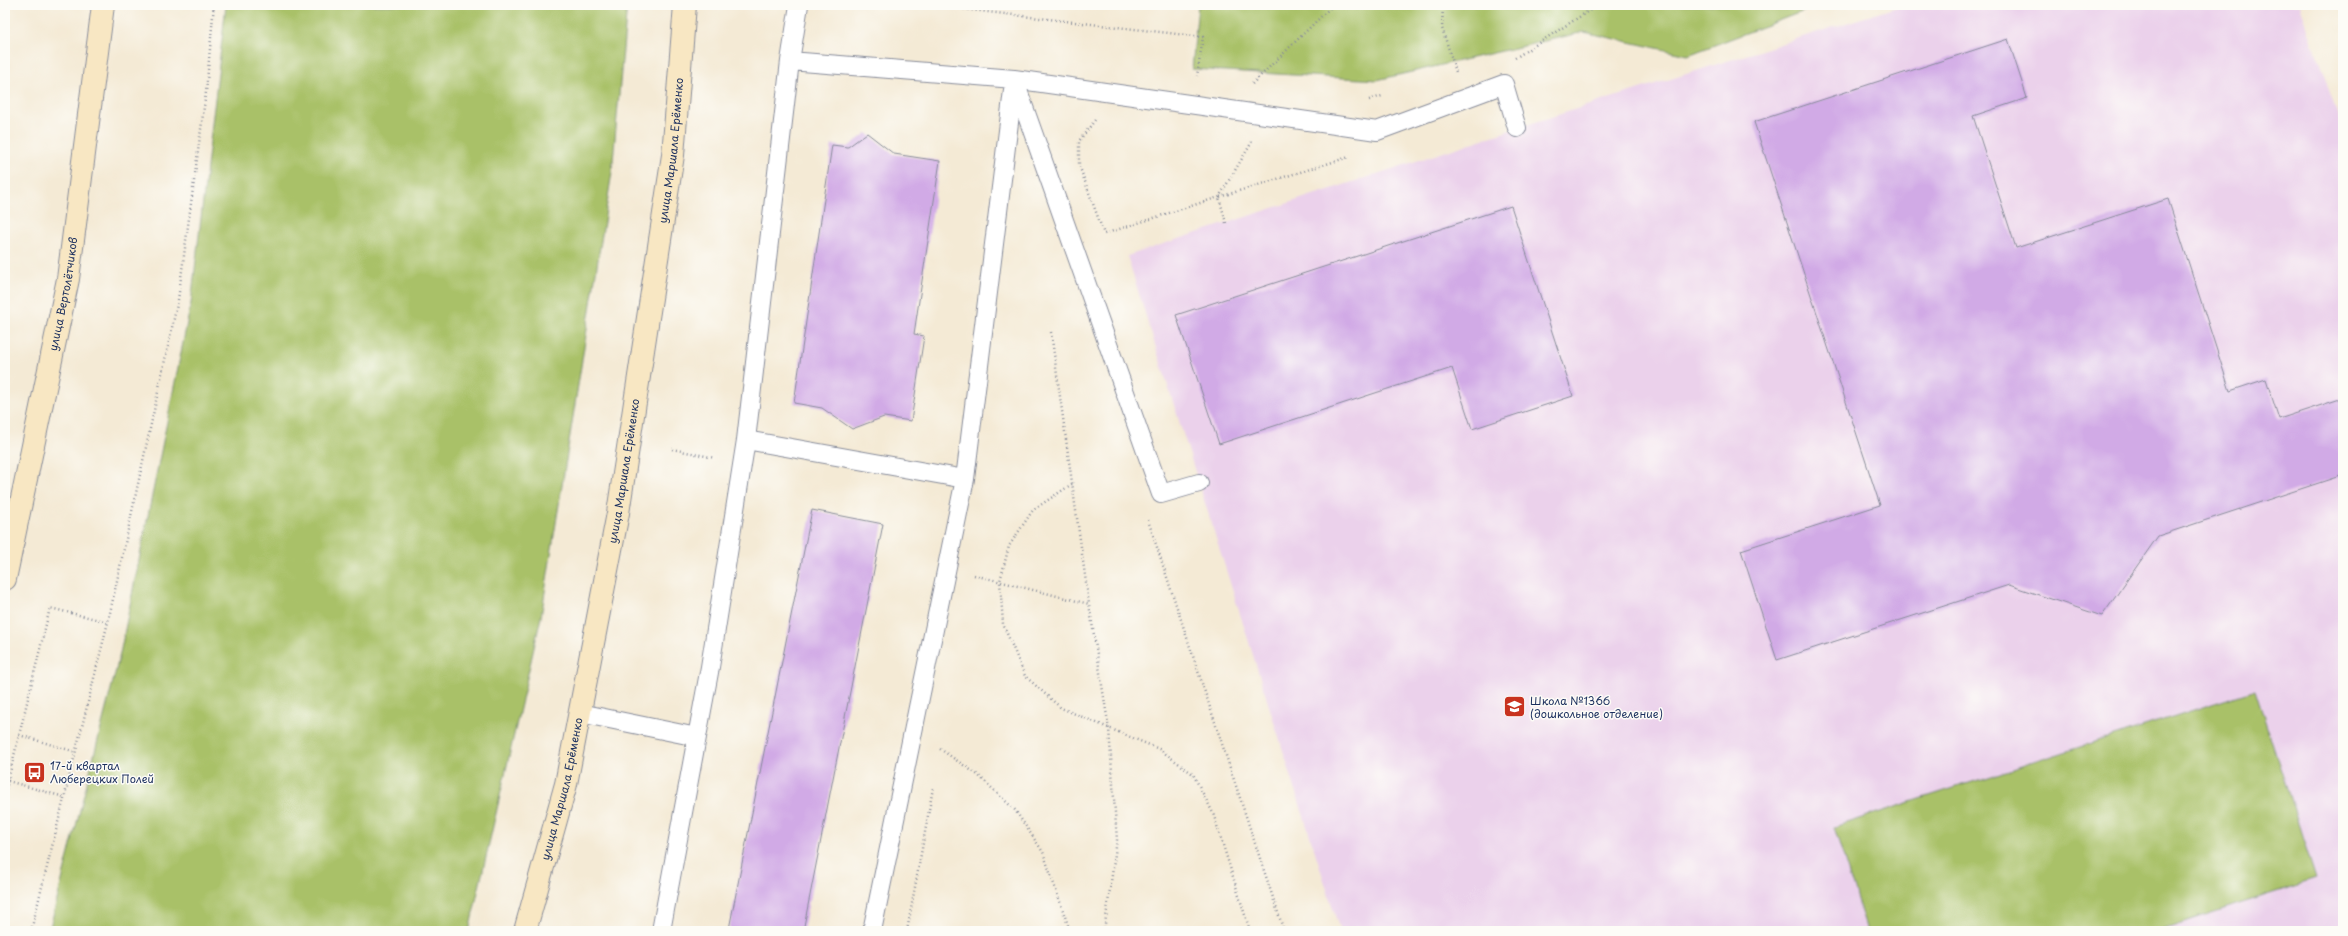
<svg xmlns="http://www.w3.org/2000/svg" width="2348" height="936" viewBox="0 0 2348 936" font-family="'Playpen Sans',sans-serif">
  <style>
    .built { fill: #ebd1eb }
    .green { fill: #a9c167; stroke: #627862 }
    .building { fill: #d1aae6 }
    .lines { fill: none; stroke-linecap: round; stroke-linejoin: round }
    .lane-casing { stroke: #888c9a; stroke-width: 20 }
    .secondary-casing { stroke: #888c9a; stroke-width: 24 }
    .path { stroke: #888c9a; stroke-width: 2.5; stroke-dasharray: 1 3; stroke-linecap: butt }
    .lane { stroke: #fff; stroke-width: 18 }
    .secondary { stroke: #f8e7c3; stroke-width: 22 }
    .labels { text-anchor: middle; stroke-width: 3; stroke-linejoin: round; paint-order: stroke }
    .street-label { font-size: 11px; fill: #1b2f5e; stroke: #fdfcf7 }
    .poi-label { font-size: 11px; fill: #1b2f5e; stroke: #fdfcf7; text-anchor: start }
  </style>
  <rect width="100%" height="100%" fill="#fdfcf7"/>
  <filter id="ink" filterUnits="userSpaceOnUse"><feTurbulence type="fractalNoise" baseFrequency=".025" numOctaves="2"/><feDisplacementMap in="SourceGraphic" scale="8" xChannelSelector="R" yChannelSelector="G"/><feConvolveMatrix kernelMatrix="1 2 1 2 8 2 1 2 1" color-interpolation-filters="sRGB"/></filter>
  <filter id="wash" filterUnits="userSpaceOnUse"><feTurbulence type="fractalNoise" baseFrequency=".012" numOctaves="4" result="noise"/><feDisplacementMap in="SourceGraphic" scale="16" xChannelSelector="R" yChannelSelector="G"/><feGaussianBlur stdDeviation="0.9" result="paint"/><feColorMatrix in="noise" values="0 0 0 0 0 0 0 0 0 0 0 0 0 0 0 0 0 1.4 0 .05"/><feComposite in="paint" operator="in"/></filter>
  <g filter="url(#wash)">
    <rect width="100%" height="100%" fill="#f4ead5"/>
    <path class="built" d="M 1903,5 L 2300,5 L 2343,131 L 2343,931 L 1340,931 L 1127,256 L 1517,128 Z"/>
    <path class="green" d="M 226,5 L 627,5 L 612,172 L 541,617 L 469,931 L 49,931 L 120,654 L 191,303 Z
      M 1198,5 L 1820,5 L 1688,55 L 1584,32 L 1377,80 L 1192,69 Z
      M 2255,690 L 2316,879 L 2156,931 L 1867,931 L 1834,827 Z"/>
    <g id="blocks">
      <path class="building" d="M 2008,39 L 2027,98 L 1973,116 L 2016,248 L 2168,199 L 2230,391 L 2266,379 L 2279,419 L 2343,398 L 2343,475 L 2158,536 L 2102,616 L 2009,585 L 1777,660 L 1741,550 L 1880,505 L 1754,122 Z
        M 867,133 L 894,154 L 940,161 L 914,334 L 924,336 L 911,421 L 884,417 L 852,429 L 822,408 L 794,403 L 832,145 L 848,147 Z
        M 1511,206 L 1573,396 L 1472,429 L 1452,368 L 1219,444 L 1176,315 Z
        M 812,510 L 883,524 L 803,931 L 738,931 L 729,929 Z"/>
    </g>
  </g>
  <g filter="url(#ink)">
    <use href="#blocks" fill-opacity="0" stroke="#888c9a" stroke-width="1"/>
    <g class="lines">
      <defs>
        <path id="lane" d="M 799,5 L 790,61 L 746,440 L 965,479 L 872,931
          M 790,61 L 1014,79 L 1377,131 L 1504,84 L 1517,128
          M 1014,79 L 1161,494 L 1199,483
          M 965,479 L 1014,82
          M 580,713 L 697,737
          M 661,931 L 710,667 L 746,440"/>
        <g id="secondary">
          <path id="s1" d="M 5,579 L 68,279 L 103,5"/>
          <path id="s2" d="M 525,931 L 566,784 L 618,513 L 673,155 L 685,5"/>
        </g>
      </defs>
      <use href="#lane" class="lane-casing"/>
      <use href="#secondary" class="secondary-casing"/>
      <path class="path" d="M 928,5 L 1203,37 L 1197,76
        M 1443,5 L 1442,28 L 1456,72
        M 1515,58 L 1598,5
        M 1252,84 L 1333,5
        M 1369,100 L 1382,96
        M 1095,120 L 1079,141 L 1079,165 L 1104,234 L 1219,197 L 1252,142
        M 1226,223 L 1219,197 L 1349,157
        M 1051,332 L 1089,604 L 1109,729 L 1117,840 L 1104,931
        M 672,449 L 715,458
        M 1072,484 L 1033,510 L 1009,546 L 1000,581 L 1003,624 L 1025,676 L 1061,708 L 1159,749 L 1193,774 L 1213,813 L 1250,931
        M 1148,520 L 1284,931
        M 974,575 L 1089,604
        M 19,735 L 76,752
        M 940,749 L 978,775 L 1015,810 L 1043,852 L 1070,931
        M 8,781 L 64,797
        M 5,793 L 50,608 L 108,622
        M 5,927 L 19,931
        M 31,931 L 108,622 L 178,300 L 206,92 L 214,5
        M 907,931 L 933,788"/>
      <use href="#lane" class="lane"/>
      <use href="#secondary" class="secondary"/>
    </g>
  </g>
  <defs>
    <symbol id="school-square" viewBox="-11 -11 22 22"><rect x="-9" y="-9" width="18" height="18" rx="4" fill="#c8321e" stroke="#fdfcf7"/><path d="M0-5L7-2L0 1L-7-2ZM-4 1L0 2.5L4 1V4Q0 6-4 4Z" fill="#fff"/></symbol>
    <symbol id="bus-square" viewBox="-11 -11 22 22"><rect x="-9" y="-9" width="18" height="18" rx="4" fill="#c8321e" stroke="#fdfcf7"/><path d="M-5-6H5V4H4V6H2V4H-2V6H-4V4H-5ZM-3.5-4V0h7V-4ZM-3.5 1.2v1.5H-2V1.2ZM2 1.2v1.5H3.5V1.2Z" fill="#fff"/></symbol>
  </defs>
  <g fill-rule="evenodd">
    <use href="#school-square" x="1502" y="694" width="25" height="25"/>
    <use href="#bus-square" x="22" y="760" width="25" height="25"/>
  </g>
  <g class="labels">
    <g class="street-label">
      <text dy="4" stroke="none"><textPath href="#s2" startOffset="795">улица Маршала Ерёменко</textPath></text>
      <text dy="4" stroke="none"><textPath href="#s1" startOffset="291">улица Вертолётчиков</textPath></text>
      <text dy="4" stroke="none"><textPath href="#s2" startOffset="471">улица Маршала Ерёменко</textPath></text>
      <text dy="4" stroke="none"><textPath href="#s2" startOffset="147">улица Маршала Ерёменко</textPath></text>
    </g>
    <g class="poi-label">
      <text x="1530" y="705">Школа №1366<tspan x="1530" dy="13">(дошкольное отделение)</tspan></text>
      <text x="50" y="770">17-й квартал<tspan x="50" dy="13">Люберецких Полей</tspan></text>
    </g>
  </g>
  <rect width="2348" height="936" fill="none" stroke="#fdfcf7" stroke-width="20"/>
</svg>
